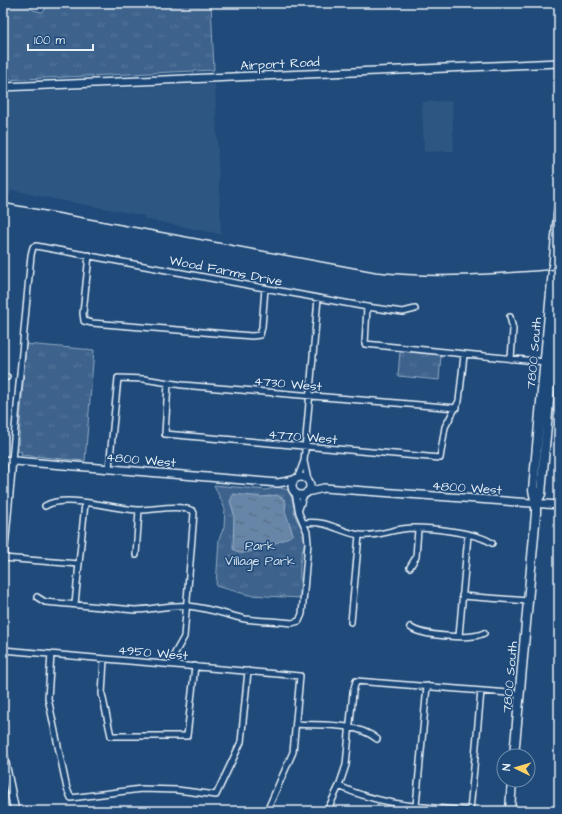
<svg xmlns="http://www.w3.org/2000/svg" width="562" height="814" viewBox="0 0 562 814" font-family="'Architects Daughter',sans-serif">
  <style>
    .built { fill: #2e5683 }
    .grass { fill: url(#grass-tufts); stroke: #92aac2 }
    .water { fill: url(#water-ripples); stroke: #9ab0c7 }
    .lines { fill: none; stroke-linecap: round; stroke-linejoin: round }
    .street-casing { stroke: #e8f1f8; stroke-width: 8 }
    .secondary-casing { stroke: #e8f1f8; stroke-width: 10 }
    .primary-casing { stroke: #e8f1f8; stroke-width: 11 }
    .street { stroke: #1f4a7a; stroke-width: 5 }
    .secondary { stroke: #1f4a7a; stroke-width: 7 }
    .primary { stroke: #1f4a7a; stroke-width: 8 }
    .rail { stroke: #e8f1f8; stroke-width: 1.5 }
    .labels { text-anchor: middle; stroke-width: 3; stroke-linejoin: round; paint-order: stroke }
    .street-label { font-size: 13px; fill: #e8f1f8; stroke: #1f4a7a }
    .park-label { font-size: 13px; fill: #d7e3ed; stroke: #1f4a7a }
  </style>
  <defs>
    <pattern id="grass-tufts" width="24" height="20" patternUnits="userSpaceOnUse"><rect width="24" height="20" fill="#3c628c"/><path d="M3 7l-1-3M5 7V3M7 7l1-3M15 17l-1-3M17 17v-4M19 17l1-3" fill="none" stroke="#58799d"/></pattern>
    <pattern id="water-ripples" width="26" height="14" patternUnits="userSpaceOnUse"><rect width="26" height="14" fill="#6685a7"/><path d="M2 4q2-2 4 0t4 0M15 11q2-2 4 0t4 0" fill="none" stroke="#596d82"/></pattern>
  </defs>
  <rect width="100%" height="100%" fill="#1f4a7a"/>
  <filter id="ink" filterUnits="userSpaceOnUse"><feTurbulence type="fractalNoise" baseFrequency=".025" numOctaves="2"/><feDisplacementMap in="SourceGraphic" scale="8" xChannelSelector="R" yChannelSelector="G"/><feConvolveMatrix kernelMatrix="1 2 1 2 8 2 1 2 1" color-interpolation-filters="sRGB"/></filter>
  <g filter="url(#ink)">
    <path class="built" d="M 215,84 L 221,234 L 144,219 L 145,216 L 33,195 L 28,193 L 11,190 L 10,195 L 3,193 L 3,93 Z
      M 452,101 L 454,151 L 424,152 L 422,102 Z"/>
    <path class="grass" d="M 27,3 L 33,10 L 42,12 L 45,10 L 47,5 L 211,3 L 214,70 L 3,80 L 3,5 Z
      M 26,344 L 94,350 L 85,461 L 21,455 L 22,452 L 18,451 Z
      M 400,351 L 441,355 L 439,380 L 398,376 Z
      M 214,485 L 266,490 L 277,487 L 288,490 C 295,501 292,509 297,520 C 299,524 303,529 304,533 C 306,540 304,545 302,552 C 298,567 301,583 300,598 L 249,595 L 216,586 L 219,539 L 224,527 L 225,509 Z"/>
    <path class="water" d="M 234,494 L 262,497 L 277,495 L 284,499 L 286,503 L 285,511 L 293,534 C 287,540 247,555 239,553 C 237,552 235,550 233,549 L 234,514 L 230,501 Z"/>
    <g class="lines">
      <defs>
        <path id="street" d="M 89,255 L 83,313 L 84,321 L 92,323 L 252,336 L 260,335 L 262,327 L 265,288
          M 367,307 L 365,344 L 546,362
          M 510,317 L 513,329 L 511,359
          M 3,376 L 7,377
          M 168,383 L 165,434 L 440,458 L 445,427 L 459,401 L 464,355
          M 12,460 L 31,255 L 33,247 L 36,246 L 367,307 L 403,312 L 415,309
          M 304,461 L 308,480
          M 109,468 L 118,378 L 144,379 L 182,385 L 456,408
          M 298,477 L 304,461 L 318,298
          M 45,506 C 67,493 115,510 140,510 C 157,510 176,504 193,511 L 194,513 L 184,637 L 175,653 L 174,664
          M 299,509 L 304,494
          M 304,523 C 329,520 339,532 360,535 C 375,537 388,531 402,529 C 422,526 476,532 492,543
          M 136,555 L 139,510
          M 3,558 L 79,564
          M 410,567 L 416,557 L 418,529
          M 462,596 L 528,601
          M 37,597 L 45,602 L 135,610 C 153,610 169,604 188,606 C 210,608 225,615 245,619 C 260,621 276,621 292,623 L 299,621 L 302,614 L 308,543 L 307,532 L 299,513 L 295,493
          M 75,604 L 85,503
          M 351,622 L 359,535
          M 410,627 C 420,636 472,640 484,633
          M 459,636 L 468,535
          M 3,650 L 300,676 L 293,752 L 267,811
          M 51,654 L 48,698 L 67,789 L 71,798 L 141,789 L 177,790 L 216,795 L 241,742 L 248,671
          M 104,659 L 102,694 L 111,736 L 187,736 L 195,666
          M 296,724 C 322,726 356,722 377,739
          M 339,786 C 381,806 425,807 470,811
          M 416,806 L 427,686
          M 327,811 L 339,786 L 346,765 L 353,692 L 356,681 L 520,694
          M 470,811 L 481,691"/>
        <path id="secondary" d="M 3,87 L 559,63
          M 3,460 L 278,483 L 294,480
          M292 486a9 9 0 1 1 18 0a9 9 0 1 1-18 0Z
          M 307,492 L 324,488 L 559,505
          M 3,559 L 12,460
          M 3,753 L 15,811"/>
        <path id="primary" d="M 536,504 L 541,494 L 559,285
          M 514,756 L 536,513 L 536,504 L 533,490 L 559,204
          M 510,811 L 512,780"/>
      </defs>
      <use href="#street" class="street-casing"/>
      <use href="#secondary" class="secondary-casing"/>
      <use href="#primary" class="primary-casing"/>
      <use href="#street" class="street"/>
      <use href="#secondary" class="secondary"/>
      <use href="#primary" class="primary"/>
      <path class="rail" d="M 3,203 L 376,272 C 438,279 497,274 559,269"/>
    </g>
  </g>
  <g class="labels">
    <g class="street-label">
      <text transform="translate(280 63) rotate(-3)" y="5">Airport Road</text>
      <text transform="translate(226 270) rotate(11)" y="5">Wood Farms Drive</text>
      <text transform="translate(533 353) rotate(-85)" y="5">7800 South</text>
      <text transform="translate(288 383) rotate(5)" y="5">4730 West</text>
      <text transform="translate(303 436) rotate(5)" y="5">4770 West</text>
      <text transform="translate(141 459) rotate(5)" y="5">4800 West</text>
      <text transform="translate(467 487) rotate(4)" y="5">4800 West</text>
      <text transform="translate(153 652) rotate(5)" y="5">4950 West</text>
      <text transform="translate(509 677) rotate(-85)" y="5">7800 South</text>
    </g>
    <g class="park-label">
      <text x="260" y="550">Park<tspan x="260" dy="15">Village Park</tspan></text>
    </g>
  </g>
  <rect width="562" height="814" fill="none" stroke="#1f4a7a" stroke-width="16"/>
  <rect x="8" y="8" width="546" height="798" fill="none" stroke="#e8f1f8" stroke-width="1.5" filter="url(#ink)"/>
  <g transform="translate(516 768) rotate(275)"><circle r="19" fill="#1f4a7a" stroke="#6f8dac"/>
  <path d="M0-3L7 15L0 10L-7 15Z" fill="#ffd166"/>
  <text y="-6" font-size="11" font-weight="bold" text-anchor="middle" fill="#e8f1f8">N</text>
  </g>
  <path d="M28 44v6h65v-6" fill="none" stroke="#e8f1f8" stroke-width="2"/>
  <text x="34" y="44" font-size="12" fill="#e8f1f8" stroke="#1f4a7a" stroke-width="3" paint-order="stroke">100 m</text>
</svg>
